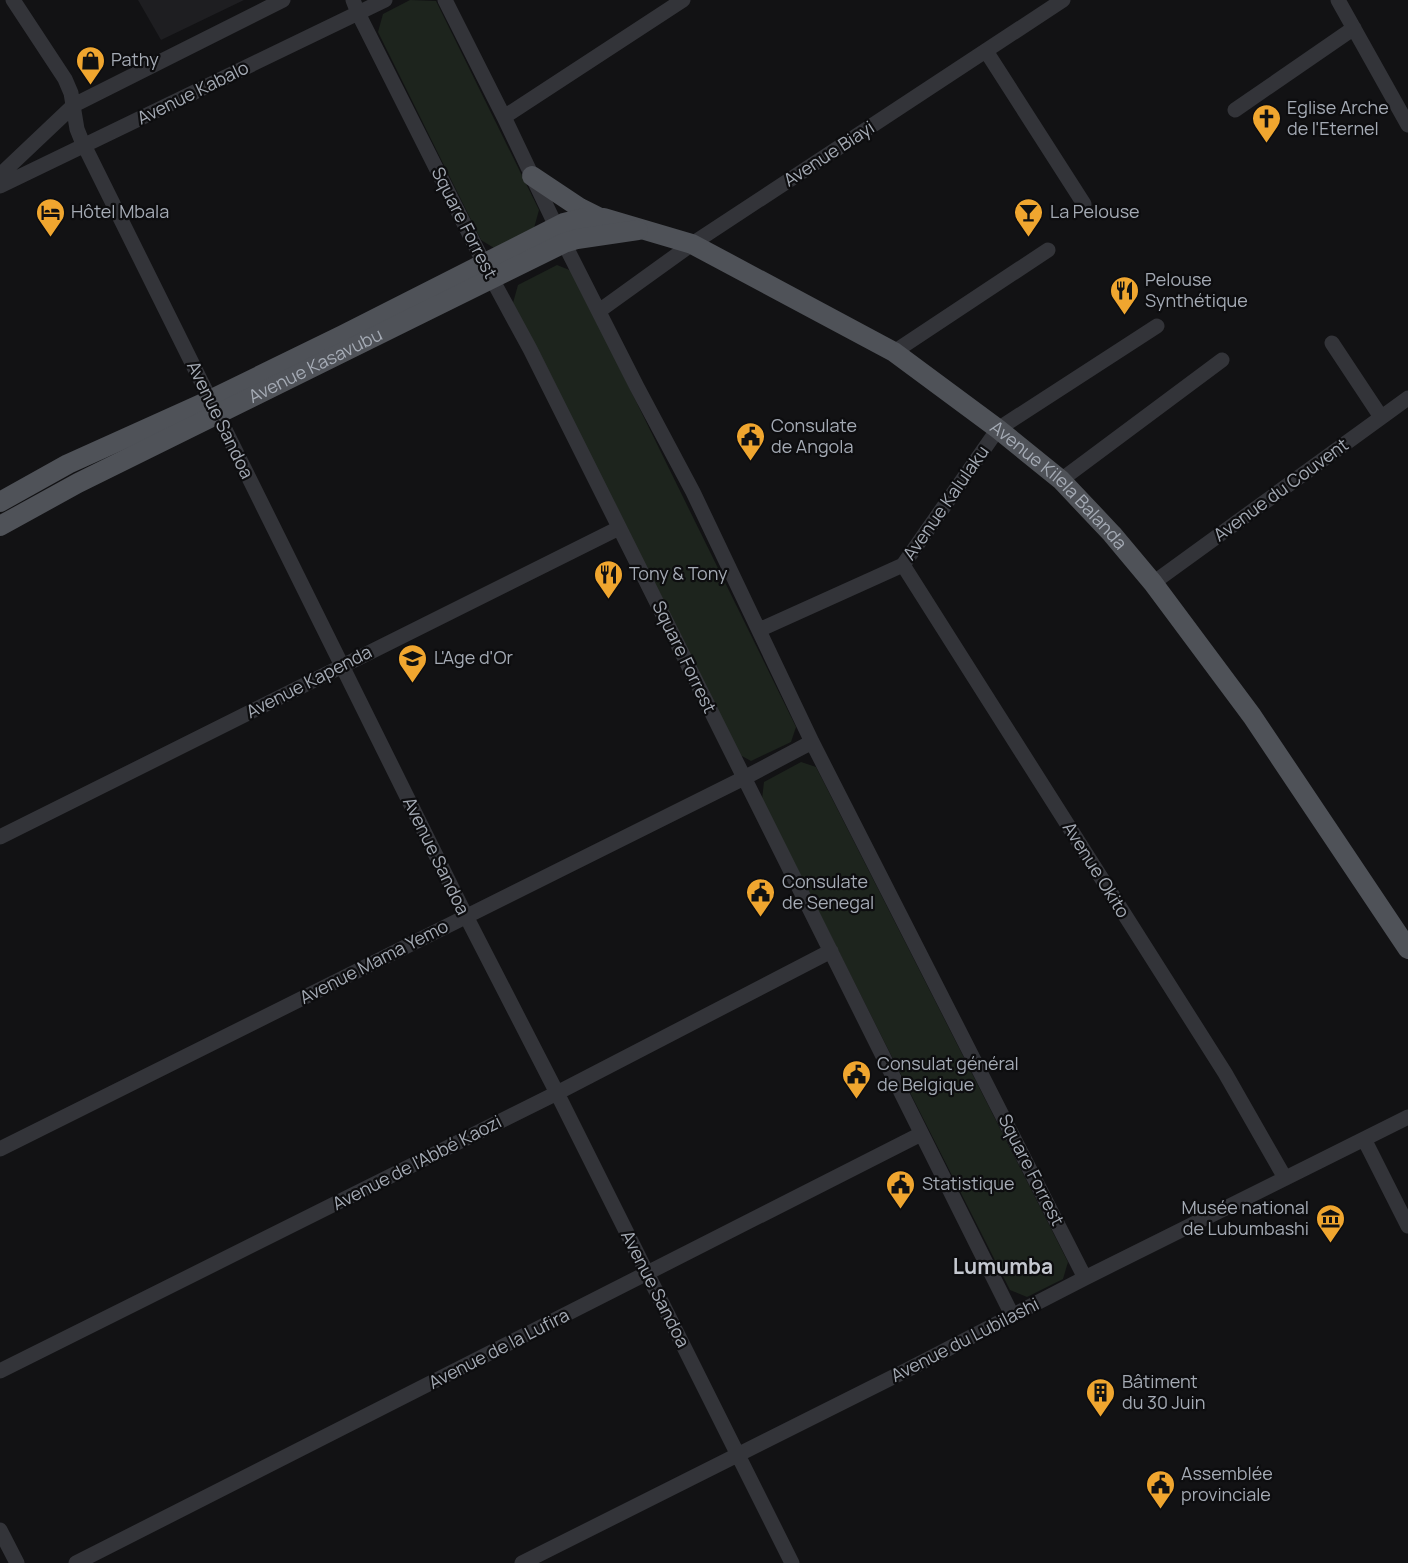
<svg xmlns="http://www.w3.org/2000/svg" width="1408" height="1563" viewBox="0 0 1408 1563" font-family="Manrope,sans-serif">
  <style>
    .built { fill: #1e1e21 }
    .green { fill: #1d241d }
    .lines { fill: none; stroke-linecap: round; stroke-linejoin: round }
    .minor { stroke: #333439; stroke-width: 15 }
    .major { stroke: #4f5258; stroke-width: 20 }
    .labels { text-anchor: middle; stroke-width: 4.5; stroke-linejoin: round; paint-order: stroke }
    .poi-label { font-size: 18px; fill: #a4aab4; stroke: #0d0d0f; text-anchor: start }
    .street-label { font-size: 18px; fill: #a4aab4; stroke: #0d0d0f }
    .quarter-label { font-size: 21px; font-weight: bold; fill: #c5c8d0; stroke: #0d0d0f }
  </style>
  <rect width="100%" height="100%" fill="#121214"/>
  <path class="built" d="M 138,0 L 244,0 L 161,40 Z"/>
  <path class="green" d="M 410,0 L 436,1 L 539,210 L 534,228 L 494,248 L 481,240 L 378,32 L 383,14 Z
    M 557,265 L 572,271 L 796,727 L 791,742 L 751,761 L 740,755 L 513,303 L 518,285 Z
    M 801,762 L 816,767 L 1068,1262 L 1063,1279 L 1027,1297 L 1010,1290 L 762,800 L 764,782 Z"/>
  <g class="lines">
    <path class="minor" d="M 13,0 L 65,79 L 71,93 L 77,129 L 81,139 L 466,916 L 557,1093 L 792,1563
      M 353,0 L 358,13 L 492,279 L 530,349 L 678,645 L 1012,1315
      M 445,0 L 504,117 L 564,243 L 637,387 L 693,492 L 812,742 L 1085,1278
      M 1338,0 L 1408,125
      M 986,51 L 1084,204
      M 1235,110 L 1354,28
      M 504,117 L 683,0
      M 0,175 L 74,105 L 283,0
      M 0,186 L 385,0
      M 599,311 L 692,244 L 1063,0
      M 1332,343 L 1381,417
      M 894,352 L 1048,250
      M 1061,480 L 1222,360
      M 903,565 L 1225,1073 L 1285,1178
      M 1153,583 L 1408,398
      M 759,630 L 903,565 L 998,429 L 1157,326
      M 0,837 L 619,528
      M 1364,1139 L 1408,1226
      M 0,1149 L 744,778 L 812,742
      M 0,1371 L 557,1093 L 831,951
      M 0,1530 L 17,1563
      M 76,1563 L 921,1134
      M 522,1563 L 907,1370 L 1085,1278 L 1408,1117"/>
    <g class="major">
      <path d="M 532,176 L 580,208 L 598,217"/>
      <path id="s1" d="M 0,502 L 68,464 L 210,400 L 343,335 L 564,223 L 584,218 L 604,218 L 692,244 L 894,352 L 998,429 L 1061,480 L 1112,534 L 1153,583 L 1252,716 L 1408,949"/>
      <path id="s2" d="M 0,526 L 78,483 L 564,243 L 577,239 L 638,230"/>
    </g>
  </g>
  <defs>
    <symbol id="shop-pin" viewBox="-11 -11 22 30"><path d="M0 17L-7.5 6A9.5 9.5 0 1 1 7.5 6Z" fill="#f0a62f" stroke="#0d0d0f"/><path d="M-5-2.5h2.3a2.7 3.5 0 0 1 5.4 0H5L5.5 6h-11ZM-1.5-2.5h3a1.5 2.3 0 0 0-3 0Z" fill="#111"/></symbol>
    <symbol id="church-pin" viewBox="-11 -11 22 30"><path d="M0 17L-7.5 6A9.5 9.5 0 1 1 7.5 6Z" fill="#f0a62f" stroke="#0d0d0f"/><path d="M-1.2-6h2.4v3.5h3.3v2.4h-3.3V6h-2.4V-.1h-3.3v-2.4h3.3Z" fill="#111"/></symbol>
    <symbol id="hotel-pin" viewBox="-11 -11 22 30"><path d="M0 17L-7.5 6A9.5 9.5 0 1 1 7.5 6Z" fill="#f0a62f" stroke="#0d0d0f"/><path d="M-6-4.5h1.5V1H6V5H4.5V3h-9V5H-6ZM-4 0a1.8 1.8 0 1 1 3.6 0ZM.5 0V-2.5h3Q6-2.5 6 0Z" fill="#111"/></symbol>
    <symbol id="bar-pin" viewBox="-11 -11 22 30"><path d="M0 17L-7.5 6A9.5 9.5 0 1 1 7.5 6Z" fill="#f0a62f" stroke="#0d0d0f"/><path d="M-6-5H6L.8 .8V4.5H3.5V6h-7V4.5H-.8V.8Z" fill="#111"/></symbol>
    <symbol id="restaurant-pin" viewBox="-11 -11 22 30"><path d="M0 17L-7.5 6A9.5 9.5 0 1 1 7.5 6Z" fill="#f0a62f" stroke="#0d0d0f"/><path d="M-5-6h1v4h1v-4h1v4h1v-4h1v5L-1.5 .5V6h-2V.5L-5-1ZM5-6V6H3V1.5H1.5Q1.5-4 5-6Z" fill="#111"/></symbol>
    <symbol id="civic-pin" viewBox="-11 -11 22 30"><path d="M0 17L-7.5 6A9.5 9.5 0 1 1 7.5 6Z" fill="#f0a62f" stroke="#0d0d0f"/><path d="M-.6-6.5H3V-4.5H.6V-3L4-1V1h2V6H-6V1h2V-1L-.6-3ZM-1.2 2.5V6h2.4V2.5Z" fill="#111"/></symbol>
    <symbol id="school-pin" viewBox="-11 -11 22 30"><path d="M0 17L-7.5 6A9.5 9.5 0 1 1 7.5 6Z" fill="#f0a62f" stroke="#0d0d0f"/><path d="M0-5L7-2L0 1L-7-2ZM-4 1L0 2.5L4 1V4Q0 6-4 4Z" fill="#111"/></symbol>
    <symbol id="museum-pin" viewBox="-11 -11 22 30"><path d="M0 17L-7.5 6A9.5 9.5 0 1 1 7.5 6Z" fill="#f0a62f" stroke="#0d0d0f"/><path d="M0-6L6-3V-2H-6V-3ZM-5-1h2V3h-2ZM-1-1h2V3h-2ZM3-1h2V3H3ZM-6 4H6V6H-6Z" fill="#111"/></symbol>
    <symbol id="building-pin" viewBox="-11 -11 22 30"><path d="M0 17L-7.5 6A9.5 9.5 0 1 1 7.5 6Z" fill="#f0a62f" stroke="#0d0d0f"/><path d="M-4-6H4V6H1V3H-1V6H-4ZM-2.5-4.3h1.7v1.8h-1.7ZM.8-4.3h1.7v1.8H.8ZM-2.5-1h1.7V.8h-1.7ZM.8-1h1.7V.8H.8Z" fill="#111"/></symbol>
  </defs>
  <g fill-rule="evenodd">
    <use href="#shop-pin" x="74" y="44" width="33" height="45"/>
    <use href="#church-pin" x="1250" y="102" width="33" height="45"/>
    <use href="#hotel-pin" x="34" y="196" width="33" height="45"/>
    <use href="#bar-pin" x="1012" y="196" width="33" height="45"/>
    <use href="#restaurant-pin" x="1108" y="274" width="33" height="45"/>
    <use href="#civic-pin" x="734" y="420" width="33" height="45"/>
    <use href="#restaurant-pin" x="592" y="558" width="33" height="45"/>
    <use href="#school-pin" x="396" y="642" width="33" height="45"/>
    <use href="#civic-pin" x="744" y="876" width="33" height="45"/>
    <use href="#civic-pin" x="840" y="1058" width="33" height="45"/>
    <use href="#civic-pin" x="884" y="1168" width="33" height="45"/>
    <use href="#museum-pin" x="1314" y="1202" width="33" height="45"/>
    <use href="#building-pin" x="1084" y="1376" width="33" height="45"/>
    <use href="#civic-pin" x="1144" y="1468" width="33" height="45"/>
  </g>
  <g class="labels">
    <g class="poi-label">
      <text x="111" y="66">Pathy</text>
      <text x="1287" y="114">Eglise Arche<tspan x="1287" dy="21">de l'Eternel</tspan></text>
      <text x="71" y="218">Hôtel Mbala</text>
      <text x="1050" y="218">La Pelouse</text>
      <text x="1145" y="286">Pelouse<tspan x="1145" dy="21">Synthétique</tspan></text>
      <text x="771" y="432">Consulate<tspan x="771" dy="21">de Angola</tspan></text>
      <text x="629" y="580">Tony &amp; Tony</text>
      <text x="434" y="664">L'Age d'Or</text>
      <text x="782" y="888">Consulate<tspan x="782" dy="21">de Senegal</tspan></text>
      <text x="877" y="1070">Consulat général<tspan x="877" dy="21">de Belgique</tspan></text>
      <text x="922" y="1190">Statistique</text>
      <text x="1309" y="1214" text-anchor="end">Musée national<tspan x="1309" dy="21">de Lubumbashi</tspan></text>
      <text x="1122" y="1388">Bâtiment<tspan x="1122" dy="21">du 30 Juin</tspan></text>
      <text x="1181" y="1480">Assemblée<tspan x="1181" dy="21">provinciale</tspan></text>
    </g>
    <g class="street-label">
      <text transform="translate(193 93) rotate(-26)" y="6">Avenue Kabalo</text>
      <text transform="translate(829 154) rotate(-33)" y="6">Avenue Biayi</text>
      <text transform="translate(464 223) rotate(63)" y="6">Square Forrest</text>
      <text dy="6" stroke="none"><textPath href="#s2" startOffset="354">Avenue Kasavubu</textPath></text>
      <text transform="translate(220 420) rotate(64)" y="6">Avenue Sandoa</text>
      <text dy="6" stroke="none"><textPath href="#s1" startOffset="1203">Avenue Kilela Balanda</textPath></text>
      <text transform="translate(1281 490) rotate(-36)" y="6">Avenue du Couvent</text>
      <text transform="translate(946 503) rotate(-55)" y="6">Avenue Kalulaku</text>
      <text transform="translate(684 657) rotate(64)" y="6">Square Forrest</text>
      <text transform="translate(309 682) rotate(-27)" y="6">Avenue Kapenda</text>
      <text transform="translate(436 856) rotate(64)" y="6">Avenue Sandoa</text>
      <text transform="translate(1096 870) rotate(58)" y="6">Avenue Okito</text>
      <text transform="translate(374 962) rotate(-27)" y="6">Avenue Mama Yemo</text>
      <text transform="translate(417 1163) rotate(-27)" y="6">Avenue de l'Abbé Kaozi</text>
      <text transform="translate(1031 1170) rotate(63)" y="6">Square Forrest</text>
      <text transform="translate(655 1289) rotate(63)" y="6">Avenue Sandoa</text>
      <text transform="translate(965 1340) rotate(-27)" y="6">Avenue du Lubilashi</text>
      <text transform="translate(499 1349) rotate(-27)" y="6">Avenue de la Lufira</text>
    </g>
    <g class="quarter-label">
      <text x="1003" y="1274">Lumumba</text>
    </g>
  </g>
</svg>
